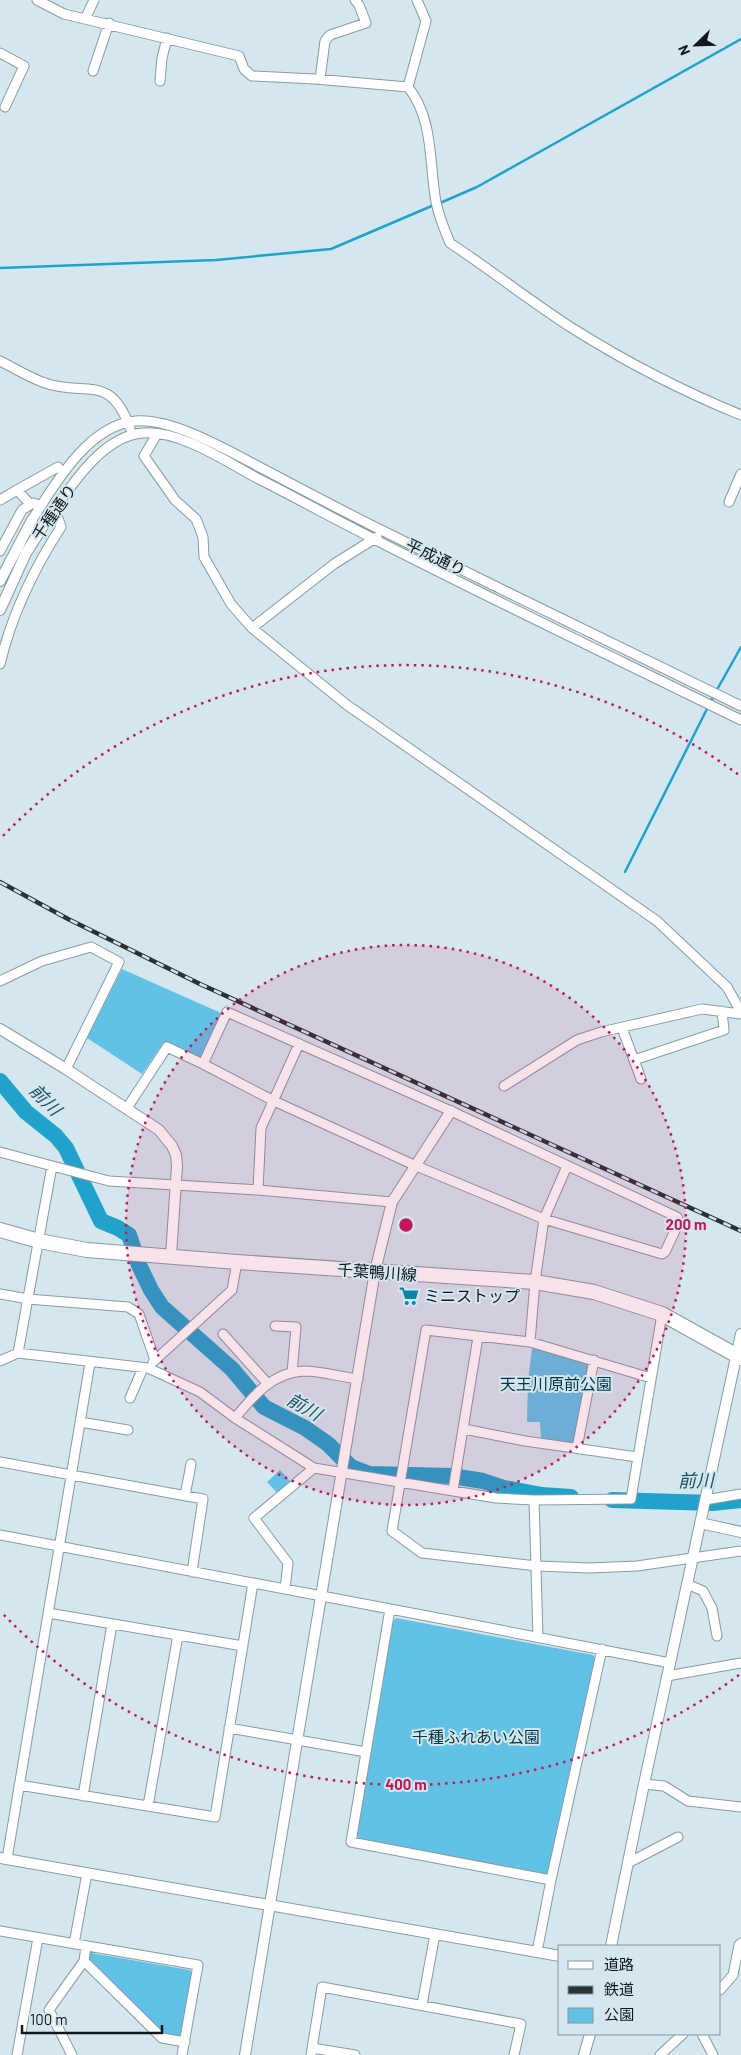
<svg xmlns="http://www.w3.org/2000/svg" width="741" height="2055" viewBox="0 0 741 2055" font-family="Barlow,'Noto Sans JP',sans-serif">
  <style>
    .green { fill: #62c2e6 }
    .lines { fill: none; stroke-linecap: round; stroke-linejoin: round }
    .stream { stroke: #21a2cb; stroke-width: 2.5 }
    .river { stroke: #21a2cb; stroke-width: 16 }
    .minor-casing { stroke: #899aa1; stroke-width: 11 }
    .tertiary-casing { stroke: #899aa1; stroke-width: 12 }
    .primary-casing { stroke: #899aa1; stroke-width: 16 }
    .minor { stroke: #fff; stroke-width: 9 }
    .tertiary { stroke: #fff; stroke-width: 10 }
    .primary { stroke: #fff; stroke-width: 14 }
    .rail-casing { stroke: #2a3235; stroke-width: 4.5 }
    .rail { stroke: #d4e7ef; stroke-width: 2.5; stroke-dasharray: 8; stroke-linecap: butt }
    .ring { fill: none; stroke: #c2185b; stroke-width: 2.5; stroke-dasharray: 2.5 5 }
    .labels { text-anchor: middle; stroke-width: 4; stroke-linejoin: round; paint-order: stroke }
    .street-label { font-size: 16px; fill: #11171a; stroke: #d4e7ef }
    .poi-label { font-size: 16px; fill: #11171a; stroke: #d4e7ef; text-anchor: start }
    .park-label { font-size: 16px; fill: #003647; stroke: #d4e7ef }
    .water-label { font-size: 18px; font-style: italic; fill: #215163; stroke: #d4e7ef }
    .centre { fill: #c2185b; stroke: #d4e7ef; stroke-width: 2.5 }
    .ring-label { font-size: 15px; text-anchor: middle; font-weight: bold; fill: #c2185b; stroke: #d4e7ef; stroke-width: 4; stroke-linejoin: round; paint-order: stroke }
  </style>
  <rect width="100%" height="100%" fill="#d4e7ef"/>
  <path class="green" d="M 122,969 L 221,1013 L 201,1057 L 198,1058 L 163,1043 L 142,1074 L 87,1038 Z
    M 536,1347 L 586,1363 L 588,1366 L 575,1441 L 571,1443 L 541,1438 L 540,1422 L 527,1422 L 528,1380 L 532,1349 Z
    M 280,1470 L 291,1482 L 278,1494 L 267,1482 Z
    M 396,1618 L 593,1655 L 596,1659 L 549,1873 L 546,1875 L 360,1840 L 357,1836 L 393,1621 Z
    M 91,1953 L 190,1970 L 192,1974 L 182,2036 L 177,2038 L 163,2035 L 89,1962 L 88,1955 Z"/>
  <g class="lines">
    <path class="stream" d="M 440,203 L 477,187 L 741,39
      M 0,268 L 216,260 L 331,249 L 434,205
      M 625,872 L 714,695 L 741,647"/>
    <path class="river" d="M 0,1081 L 26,1112 L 56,1136 L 66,1148 L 101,1221 L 118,1228 L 129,1235 L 139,1265 L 151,1290 L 162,1307 L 232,1369 L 264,1407 L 305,1428 L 328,1444 L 351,1467 L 369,1474 L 452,1476 L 483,1481 L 504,1488 L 542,1495 L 571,1497
      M 612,1500 L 713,1503 L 741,1500"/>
    <defs>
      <path id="minor" d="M 37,0 L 64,14 L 239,56 L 244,69 L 252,76 L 315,79 L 408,87 C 434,119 429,164 436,202 C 439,217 444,229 450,243 C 491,270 530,301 572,328 C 626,362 682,391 741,415
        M 85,19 L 94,0
        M 0,53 L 24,66 L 5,107
        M 93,71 L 109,23
        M 320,79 L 325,41 L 330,35 L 366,23 L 359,5 L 355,0
        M 160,81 L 162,58 L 167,38
        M 408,87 L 426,21 L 417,0
        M 0,361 C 14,368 30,378 45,383 C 85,397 110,372 130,428
        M 157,434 L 144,456 L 175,500 L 196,519 L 203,537 L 204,557 L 231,604 L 252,628 L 347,705 L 657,921 L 727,987 L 741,1012
        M 17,490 L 58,467
        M 0,500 L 17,490 L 30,504
        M 729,502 L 741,474
        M 32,520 C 55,484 88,425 136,421 C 175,418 234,454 269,472 C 303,490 337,508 371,525 C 494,586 618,646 741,706
        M 43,526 C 66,494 99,436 143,433 C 179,430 224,460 255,477 C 295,497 334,519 374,539 C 495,601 619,660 741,720
        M 0,551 L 22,510 L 33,503 L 41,506
        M 252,628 L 334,564 L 377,537
        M 0,664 C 12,614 33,570 61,527 L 58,518 L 53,513
        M 0,981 L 42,961 L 91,947 L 119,962 L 66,1069
        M 622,1028 L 641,1079
        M 634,1060 L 724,1030 L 722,1011
        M 504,1086 L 577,1040 L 601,1032 L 702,1009 L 741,1014
        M 127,1108 L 167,1047 L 203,1064 L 274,1101 L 414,1165 L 544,1219 L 662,1254 L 665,1252 L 679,1222 L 677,1217 L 451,1111 L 227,1012 L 203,1064
        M 0,1152 L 109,1181 L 258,1190 L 392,1202
        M 258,1190 L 261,1128 L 299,1044
        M 0,1294 L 28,1299 L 128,1307 L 139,1314 L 155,1360
        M 275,1326 L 296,1327 L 292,1373
        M 223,1334 L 268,1384
        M 530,1342 L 535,1282 L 544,1219 L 567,1166
        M 18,1353 L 52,1166
        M 0,1361 L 18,1353 L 148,1368 L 200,1392 L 235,1418 L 314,1468 L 496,1498 L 534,1500 L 631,1499 L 662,1314
        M 153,1362 L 232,1290 L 237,1262
        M 651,1378 L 530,1342 L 426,1330 L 392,1531 L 422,1553 L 537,1566 L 590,1568 L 637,1566 L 741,1551
        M 130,1398 L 143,1368
        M 235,1418 C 253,1396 273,1372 304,1371 C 321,1371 341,1377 358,1379
        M 80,1422 L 128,1430
        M 464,1429 L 525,1441 L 637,1457
        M 577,1448 L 594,1360
        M 0,1462 L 203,1499 L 192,1572
        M 453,1490 L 478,1337
        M 185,1496 L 191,1464
        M 534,1500 L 538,1637
        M 705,1500 L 741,1494
        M 0,1535 L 464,1623 L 670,1663
        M 687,1584 L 703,1591 L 712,1608 L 717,1636
        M 285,1589 L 288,1563 L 254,1518 L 314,1468
        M 390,1609 L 351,1842 L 551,1880
        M 48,1613 L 243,1646
        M 667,1676 L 741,1663
        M 229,1728 L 366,1752
        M 644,1784 L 664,1786 L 688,1801 L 741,1807
        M 19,1785 L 215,1817 L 253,1583
        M 83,1796 L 112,1624
        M 148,1806 L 178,1635
        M 7,1859 L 90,1363
        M 628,1863 L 678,1837
        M 0,1931 L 198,1965 L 182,2055
        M 74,1944 L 87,1873
        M 537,1952 L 551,1880 L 602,1649
        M 84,1961 L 162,2038 L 185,2042
        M 720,1990 L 733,1975 L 739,1945 L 741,1943
        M 422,2005 L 435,1934
        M 702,2034 L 713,2055
        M 312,2048 L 355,2055
        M 17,2055 L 38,1938
        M 72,2055 L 49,2010 L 84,1961 L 86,1946
        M 311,2055 L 322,1987 L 521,2024 L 514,2055
        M 660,2055 L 683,2034"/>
      <path id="tertiary" d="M 0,581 L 32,520
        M 0,610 L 26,553 L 43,526
        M 0,1029 L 66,1069 L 159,1130 L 172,1146 L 176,1155 L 177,1166 L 171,1256
        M 700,1523 L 741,1532
        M 0,1858 L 560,1956
        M 611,1946 L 644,1784 L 741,1334
        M 245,2055 L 375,1271 L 392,1202 L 451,1111
        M 584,2055 L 590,2034"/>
      <path id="primary" d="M 0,1230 L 39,1241 L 87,1250 L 237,1262 L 535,1282 L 594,1292 L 662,1314 L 741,1358"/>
    </defs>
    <use href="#minor" class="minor-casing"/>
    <use href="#tertiary" class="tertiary-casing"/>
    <use href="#primary" class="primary-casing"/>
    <use href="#minor" class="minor"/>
    <use href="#tertiary" class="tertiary"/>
    <use href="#primary" class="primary"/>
    <defs>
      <path id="rail" d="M 0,882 L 68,919 L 200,984 L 741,1231"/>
    </defs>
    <use href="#rail" class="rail-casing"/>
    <use href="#rail" class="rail"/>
  </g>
  <circle cx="406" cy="1225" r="280" fill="#c2185b" fill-opacity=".12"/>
  <g class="ring">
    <circle cx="406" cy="1225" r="280"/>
    <path d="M739 1675A560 560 0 0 1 3 1614M3 836A560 560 0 0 1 739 775"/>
  </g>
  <defs>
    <symbol id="supermarket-bare" viewBox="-9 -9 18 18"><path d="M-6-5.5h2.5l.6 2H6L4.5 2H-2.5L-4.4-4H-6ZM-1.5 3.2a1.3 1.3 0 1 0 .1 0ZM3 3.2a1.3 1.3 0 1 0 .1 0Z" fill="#0986aa" stroke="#d4e7ef" stroke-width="2.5" paint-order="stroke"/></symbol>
  </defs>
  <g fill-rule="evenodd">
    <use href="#supermarket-bare" x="395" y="1282" width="28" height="28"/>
  </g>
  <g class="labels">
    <g class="street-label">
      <text transform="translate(54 512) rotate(-55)" y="6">千種通り</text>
      <text transform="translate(436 557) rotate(26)" y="6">平成通り</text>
      <text transform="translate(377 1272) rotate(4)" y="6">千葉鴨川線</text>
    </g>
    <g class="poi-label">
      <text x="424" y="1302">ミニストップ</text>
    </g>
    <g class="park-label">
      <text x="556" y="1390">天王川原前公園</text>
      <text x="476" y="1743">千種ふれあい公園</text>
    </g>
    <g class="water-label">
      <text transform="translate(45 1100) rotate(45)" y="6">前川</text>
      <text transform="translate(304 1407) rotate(30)" y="6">前川</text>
      <text transform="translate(696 1481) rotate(-1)" y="6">前川</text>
    </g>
  </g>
  <circle cx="406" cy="1225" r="8" class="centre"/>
  <g class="ring-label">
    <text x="686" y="1230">200 m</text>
    <text x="406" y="1790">400 m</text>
  </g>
  <rect x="558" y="1945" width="162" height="90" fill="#d4e7ef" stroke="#86949a"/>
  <rect x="568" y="1961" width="25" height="8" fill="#ffffff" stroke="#86949a"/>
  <text x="604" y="1970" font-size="15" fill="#11171a">道路</text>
  <rect x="568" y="1986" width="25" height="8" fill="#2a3235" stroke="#86949a"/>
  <text x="604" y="1995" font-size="15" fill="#11171a">鉄道</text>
  <rect x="568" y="2008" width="25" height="15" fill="#62c2e6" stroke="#86949a"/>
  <text x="604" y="2020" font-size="15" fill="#11171a">公園</text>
  <g transform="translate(696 45) rotate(247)" stroke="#d4e7ef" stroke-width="4" paint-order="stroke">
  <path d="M0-4L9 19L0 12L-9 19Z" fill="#11171a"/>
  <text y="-8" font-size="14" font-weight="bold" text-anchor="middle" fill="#11171a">N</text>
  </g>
  <path d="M22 2025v8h140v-8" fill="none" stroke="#11171a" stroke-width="2.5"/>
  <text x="30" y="2025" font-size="15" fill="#11171a" stroke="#d4e7ef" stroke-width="4" paint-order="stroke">100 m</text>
</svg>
